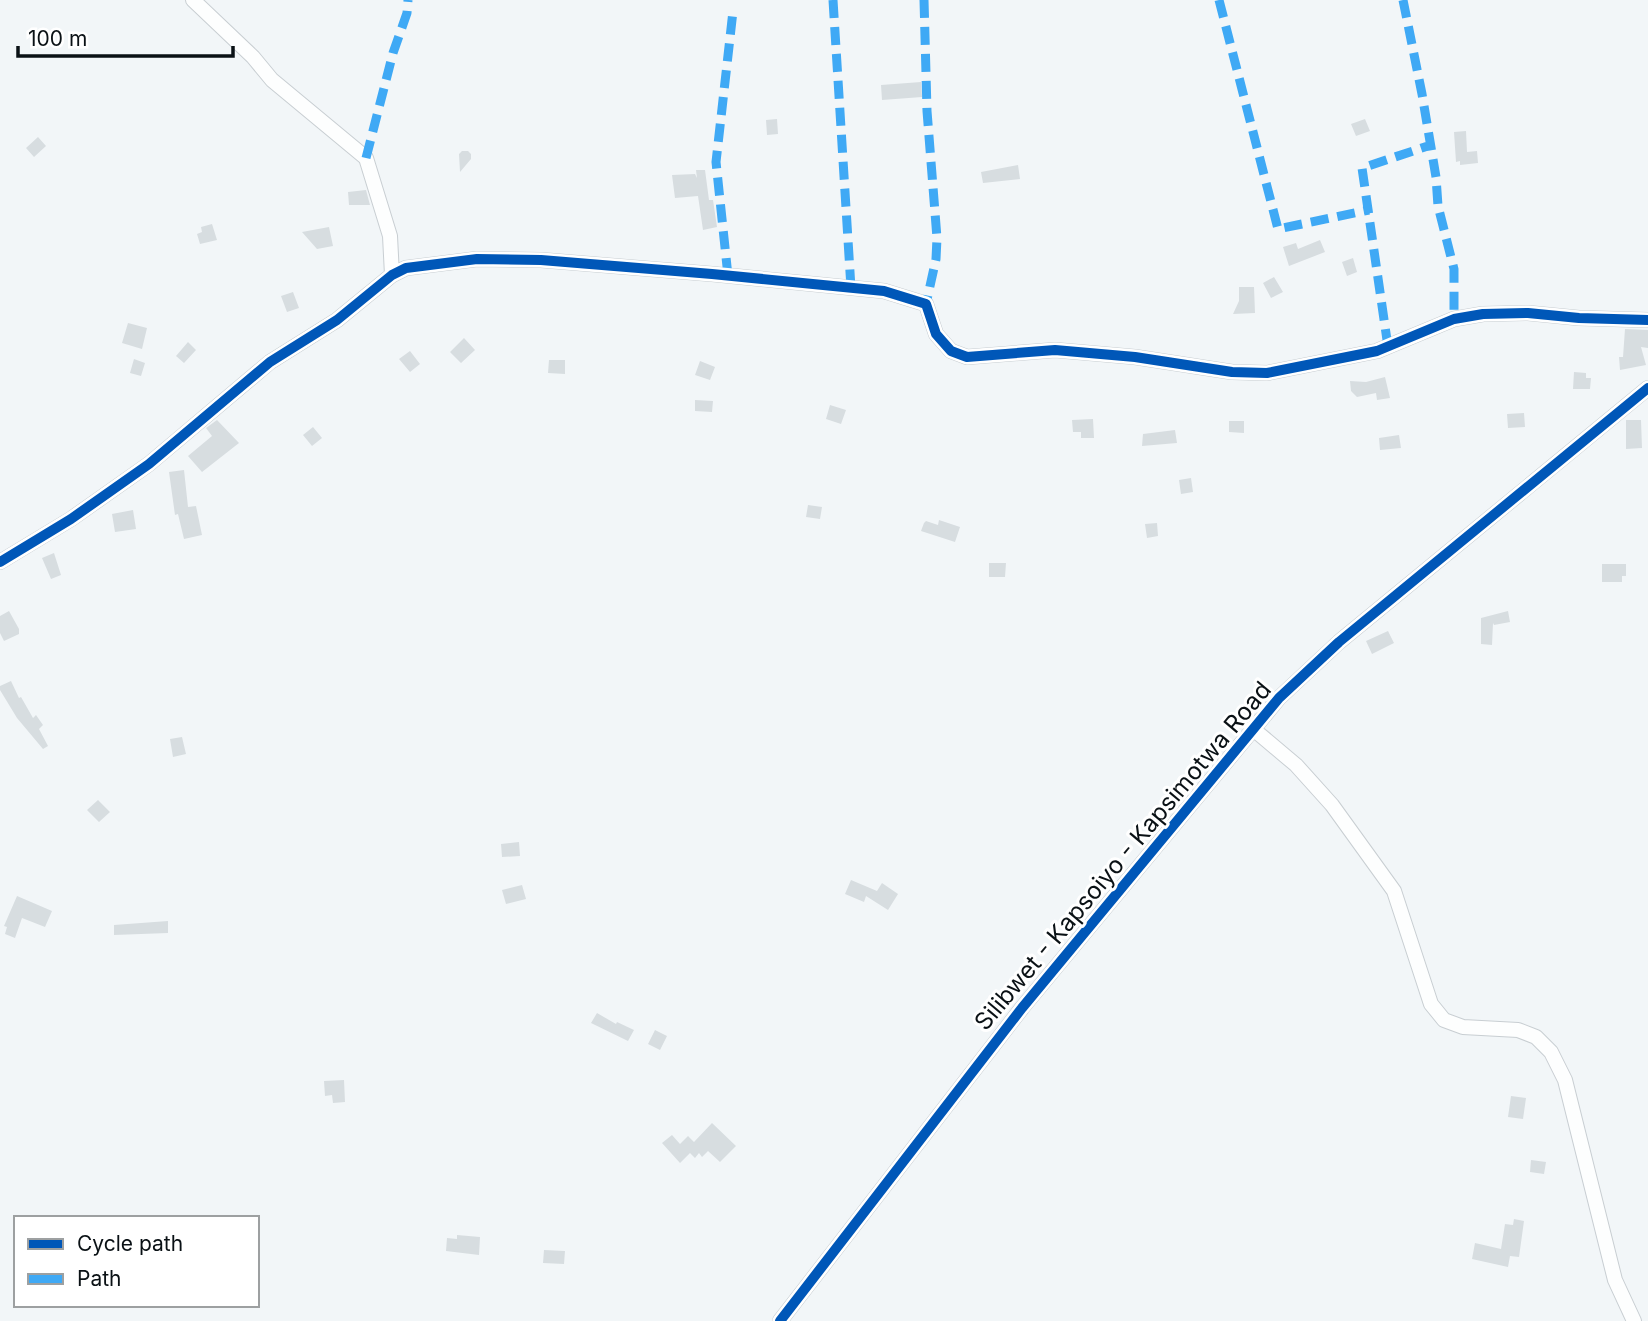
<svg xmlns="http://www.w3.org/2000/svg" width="1648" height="1321" viewBox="0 0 1648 1321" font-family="Inter,sans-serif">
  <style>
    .building { fill: #d7dde0 }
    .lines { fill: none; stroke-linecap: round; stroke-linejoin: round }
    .minor-casing { stroke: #c8ced2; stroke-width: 16 }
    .minor { stroke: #fdfefe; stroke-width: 14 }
    .quiet { stroke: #3fa9f5; stroke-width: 9; stroke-dasharray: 18 9; stroke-linecap: butt }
    .cycleway-casing { stroke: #fff; stroke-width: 15 }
    .cycleway { stroke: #0057b8; stroke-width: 10 }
    .labels { text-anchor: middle; stroke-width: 6; stroke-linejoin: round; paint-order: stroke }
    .street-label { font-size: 24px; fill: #0a1115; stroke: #fff }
  </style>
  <rect width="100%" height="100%" fill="#f2f6f8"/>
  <path class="building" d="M 921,82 L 922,97 L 882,100 L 881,85 Z
    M 777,119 L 778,134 L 767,135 L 766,120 Z
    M 1365,119 L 1370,131 L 1356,136 L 1351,124 Z
    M 1466,131 L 1467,152 L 1477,151 L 1478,163 L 1460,165 L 1460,161 L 1456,162 L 1454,132 Z
    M 38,137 L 46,146 L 34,157 L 26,148 Z
    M 462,151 L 468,151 L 471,154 L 471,159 L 460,172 L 459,154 Z
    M 1018,165 L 1020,179 L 983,183 L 981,172 Z
    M 696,170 L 705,170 L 709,200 L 713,200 L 717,227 L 703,230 L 698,196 L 675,198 L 672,175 L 695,174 L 697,178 Z
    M 366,190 L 370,205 L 349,205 L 348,192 Z
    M 212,224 L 217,240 L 200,244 L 197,234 L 202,232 L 201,227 Z
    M 329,227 L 333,246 L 317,249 L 302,232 Z
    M 1320,240 L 1325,252 L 1289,266 L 1283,247 L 1296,243 L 1298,249 Z
    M 1353,258 L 1357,272 L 1347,276 L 1342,262 Z
    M 1274,277 L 1283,292 L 1271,298 L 1263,283 Z
    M 1239,287 L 1254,287 L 1255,313 L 1233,314 L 1239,301 Z
    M 293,292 L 299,308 L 287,312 L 281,296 Z
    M 128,323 L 147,328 L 142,349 L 122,343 Z
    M 1625,329 L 1648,330 L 1648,348 L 1641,347 L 1646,365 L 1620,370 L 1619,357 L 1623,357 Z
    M 464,338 L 475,350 L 461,363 L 450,352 Z
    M 188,342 L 196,350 L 184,363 L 176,356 Z
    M 410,351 L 420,364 L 410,372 L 399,359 Z
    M 134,359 L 145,363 L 141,376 L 130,373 Z
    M 549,360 L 565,360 L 565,374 L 548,373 Z
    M 700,361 L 715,367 L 710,380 L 695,375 Z
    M 1574,372 L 1586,373 L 1586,378 L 1591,378 L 1590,389 L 1573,389 Z
    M 1385,377 L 1390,398 L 1377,400 L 1376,393 L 1357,397 L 1351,391 L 1350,381 L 1366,382 Z
    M 695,400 L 713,401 L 712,412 L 695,411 Z
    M 830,405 L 846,410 L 841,424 L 826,419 Z
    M 1524,413 L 1525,427 L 1508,428 L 1507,414 Z
    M 1093,419 L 1094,438 L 1081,438 L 1081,432 L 1073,432 L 1072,420 Z
    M 217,420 L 239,443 L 202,472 L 188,456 L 212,436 L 206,428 Z
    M 1626,420 L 1641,420 L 1642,448 L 1626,449 Z
    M 1229,421 L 1244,421 L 1244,433 L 1229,432 Z
    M 313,427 L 322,438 L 312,446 L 303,435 Z
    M 1175,430 L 1177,443 L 1142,446 L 1143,434 Z
    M 1399,435 L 1401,448 L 1380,450 L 1379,438 Z
    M 184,470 L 188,507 L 196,506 L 202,535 L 184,539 L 178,514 L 175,515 L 169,472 Z
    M 1191,478 L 1193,492 L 1181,494 L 1179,480 Z
    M 808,505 L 822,507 L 820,519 L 806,517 Z
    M 133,510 L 136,529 L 115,532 L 112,514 Z
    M 939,520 L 960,527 L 955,542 L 921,531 L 924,523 L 926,521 L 938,525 Z
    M 1157,523 L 1158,536 L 1147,538 L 1145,524 Z
    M 54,553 L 61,575 L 51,579 L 42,558 Z
    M 989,563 L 1006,563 L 1005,577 L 989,577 Z
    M 1602,564 L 1626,564 L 1626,576 L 1622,576 L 1622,582 L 1602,582 Z
    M 9,611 L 19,629 L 19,634 L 4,641 L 0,633 L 0,616 Z
    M 1508,611 L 1510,622 L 1494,625 L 1493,623 L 1492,645 L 1481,644 L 1481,618 Z
    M 1388,631 L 1394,643 L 1372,654 L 1366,641 Z
    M 11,681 L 19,698 L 21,697 L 33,718 L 36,715 L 43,725 L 39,729 L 48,746 L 43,749 L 17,718 L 0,690 L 0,686 Z
    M 182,737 L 186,754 L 173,757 L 170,739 Z
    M 98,800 L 110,812 L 99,822 L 87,810 Z
    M 519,842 L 520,856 L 502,857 L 501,844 Z
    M 851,880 L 877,891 L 882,883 L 898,894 L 888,910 L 866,896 L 864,902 L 845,894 Z
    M 522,885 L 526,899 L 506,904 L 502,890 Z
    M 17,896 L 52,911 L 45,927 L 22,918 L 15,938 L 5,934 L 7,927 L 4,926 Z
    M 168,921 L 168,933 L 114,935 L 114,925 Z
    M 597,1013 L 616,1024 L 617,1022 L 634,1030 L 628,1041 L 591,1023 Z
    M 655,1030 L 667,1036 L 660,1050 L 648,1044 Z
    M 344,1080 L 345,1102 L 333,1103 L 332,1095 L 325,1096 L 324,1081 Z
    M 1511,1096 L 1526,1098 L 1523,1119 L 1508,1117 Z
    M 712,1123 L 736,1146 L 720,1162 L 708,1151 L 702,1157 L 699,1153 L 695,1158 L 690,1153 L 680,1163 L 662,1143 L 672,1135 L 680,1144 L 688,1136 L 694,1142 Z
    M 1531,1160 L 1546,1162 L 1544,1174 L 1530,1172 Z
    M 1514,1219 L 1524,1221 L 1519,1257 L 1510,1256 L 1508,1267 L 1472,1259 L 1475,1243 L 1501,1249 L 1505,1224 L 1513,1225 Z
    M 457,1235 L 480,1237 L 479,1255 L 446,1251 L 447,1238 L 457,1239 Z
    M 544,1250 L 565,1251 L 564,1264 L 543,1263 Z"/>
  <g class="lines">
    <defs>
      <path id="minor" d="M 193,0 L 253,57 L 272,80 L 366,158 L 390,236 L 392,275
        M 0,562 L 71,519 L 149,464 L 270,362 L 337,320 L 392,275 L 406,268 L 477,259 L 541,260 L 712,274 L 884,291 L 926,304 L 936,334 L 951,351 L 967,357 L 1055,350 L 1135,357 L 1232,372 L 1267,373 L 1377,351 L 1454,319 L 1483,314 L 1528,313 L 1579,318 L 1648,320
        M 1252,728 L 1296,765 L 1332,805 L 1394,891 L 1431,1004 L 1444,1020 L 1463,1027 L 1518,1030 L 1536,1037 L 1551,1052 L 1565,1080 L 1615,1280 L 1634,1321
        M 780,1321 L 1022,1008 L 1279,698 L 1339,642 L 1648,388"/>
    </defs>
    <use href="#minor" class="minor-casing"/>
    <use href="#minor" class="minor"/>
    <path class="quiet" d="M 833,0 L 851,288
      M 924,0 L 927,111 L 937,238 L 936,259 L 926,304
      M 1219,0 L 1278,229 L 1369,210
      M 1403,0 L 1422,94 L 1436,177 L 1438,206 L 1454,269 L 1454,319
      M 366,158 L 393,53 L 407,13 L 408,0
      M 728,276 L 716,162 L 733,11
      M 1388,347 L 1362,168 L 1431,145"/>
    <defs>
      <path id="cycleway" d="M 0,562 L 71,519 L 149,464 L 270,362 L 337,320 L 392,275 L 406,268 L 477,259 L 541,260 L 712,274 L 884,291 L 926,304 L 936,334 L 951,351 L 967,357 L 1055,350 L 1135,357 L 1232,372 L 1267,373 L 1377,351 L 1454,319 L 1483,314 L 1528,313 L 1579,318 L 1648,320
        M 780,1321 L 1022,1008 L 1279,698 L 1339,642 L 1648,388"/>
    </defs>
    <use href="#cycleway" class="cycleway-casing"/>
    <use href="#cycleway" class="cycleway"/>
  </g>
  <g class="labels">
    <g class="street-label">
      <text transform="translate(1123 856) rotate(-50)" y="8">Silibwet - Kapsoiyo - Kapsimotwa Road</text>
    </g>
  </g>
  <rect x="14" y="1216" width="245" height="91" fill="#ffffff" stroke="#9da0a1" stroke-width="2"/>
  <rect x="28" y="1239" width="35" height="10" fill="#0057b8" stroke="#9da0a1" stroke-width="2"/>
  <text x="77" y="1251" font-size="21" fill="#0a1115">Cycle path</text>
  <rect x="28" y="1274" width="35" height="10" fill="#3fa9f5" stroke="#9da0a1" stroke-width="2"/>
  <text x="77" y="1286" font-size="21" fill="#0a1115">Path</text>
  <path d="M18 46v10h215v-10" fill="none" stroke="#0a1115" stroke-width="3.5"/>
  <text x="28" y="46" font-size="21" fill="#0a1115" stroke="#ffffff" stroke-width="5" paint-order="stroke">100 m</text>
</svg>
